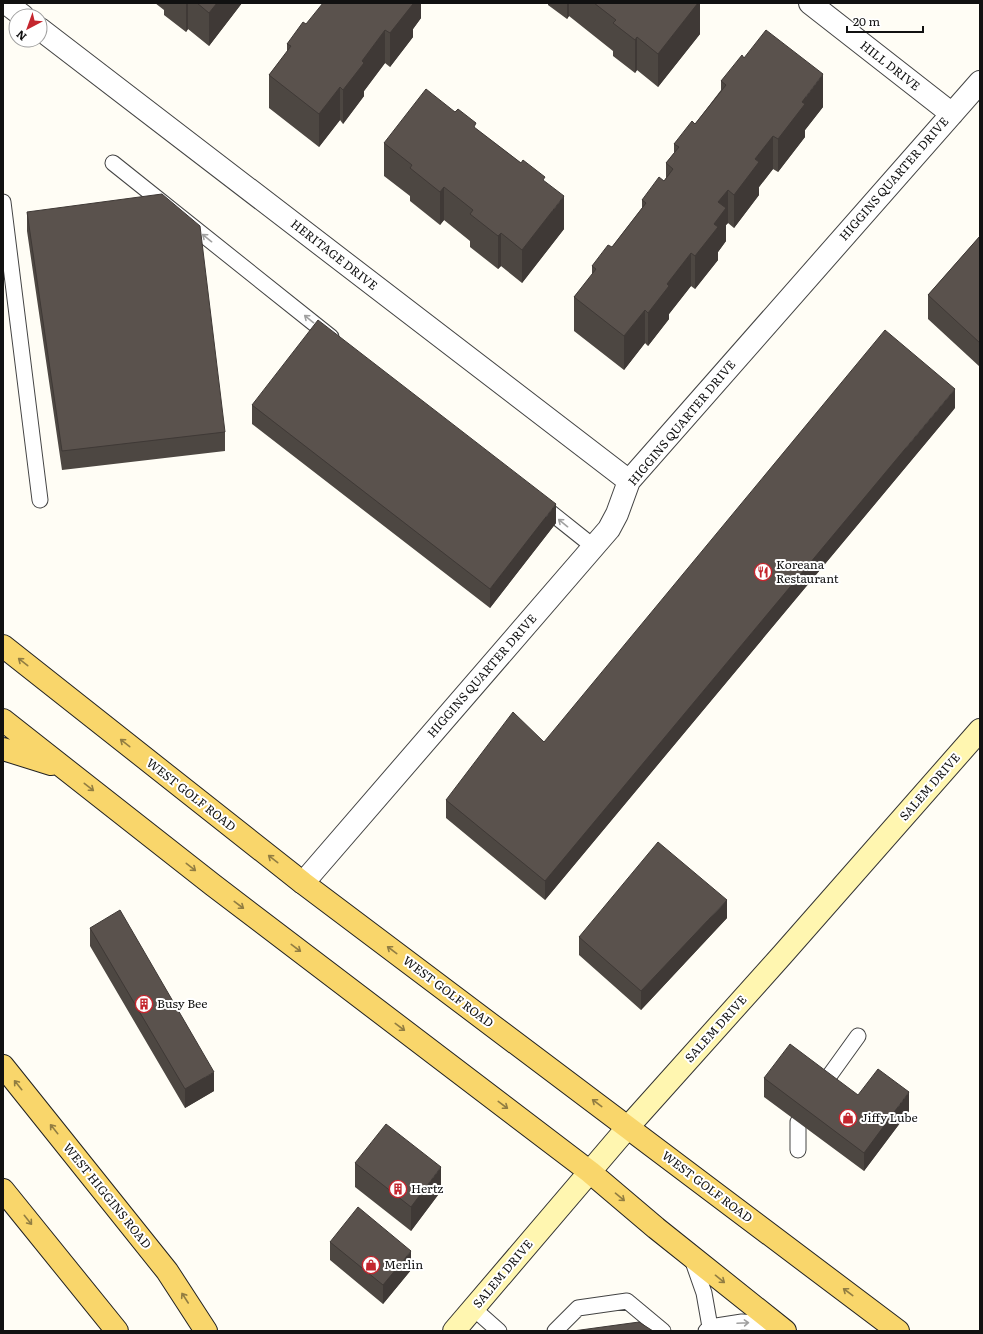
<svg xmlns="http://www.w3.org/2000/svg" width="983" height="1334" viewBox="0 0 983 1334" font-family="Literata,serif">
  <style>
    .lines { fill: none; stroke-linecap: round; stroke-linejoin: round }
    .lane-casing { stroke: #444; stroke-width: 17 }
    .street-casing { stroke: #444; stroke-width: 24 }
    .secondary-casing { stroke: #333; stroke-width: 24 }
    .primary-casing { stroke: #222; stroke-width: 24 }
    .lane { stroke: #fff; stroke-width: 15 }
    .street { stroke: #fff; stroke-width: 22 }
    .secondary { stroke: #fff6b0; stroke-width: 22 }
    .primary { stroke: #f9d66b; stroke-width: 22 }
    .wall { fill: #4d4742 }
    .shaded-wall { fill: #3f3936 }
    .building { fill: #5a524d; stroke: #3f3936 }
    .oneway { stroke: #a0a0a0 }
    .oneway2 { stroke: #917d42 }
    .labels { text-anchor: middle; stroke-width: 4; stroke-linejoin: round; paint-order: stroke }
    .street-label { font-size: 12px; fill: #111; stroke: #fff }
    .poi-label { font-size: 12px; fill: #111; stroke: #fff; text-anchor: start }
  </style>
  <rect width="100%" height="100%" fill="#fffdf5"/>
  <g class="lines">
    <defs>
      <path id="lane" d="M 113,163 L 331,337
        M 3,202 L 40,500
        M 540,504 L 594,547
        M 798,1150 L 798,1122 L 822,1086 L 858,1036
        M 691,1256 L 704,1293 L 710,1327
        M 473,1308 L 499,1331
        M 555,1331 L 578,1308 L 627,1301 L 663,1331
        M 706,1331 L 710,1327 L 742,1322 L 776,1324"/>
      <path id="street" d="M 6,3 L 23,16
        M 810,3 L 952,114
        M 40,29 L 629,481
        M 303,883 L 609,529 L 617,514 L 629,481 L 980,82"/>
      <path id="secondary" d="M 454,1331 L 628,1127 L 783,954 L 980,730"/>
      <path id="primary" d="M 3,646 L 303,883 L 898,1331
        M 3,720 L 213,885 L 590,1172 L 656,1228 L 785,1331
        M 3,749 L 51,764
        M 3,1066 L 167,1271 L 206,1331
        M 3,1190 L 117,1331"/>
    </defs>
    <use href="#lane" class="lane-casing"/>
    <use href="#street" class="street-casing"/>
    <use href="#secondary" class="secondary-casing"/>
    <use href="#primary" class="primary-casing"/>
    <use href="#lane" class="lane"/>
    <use href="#street" class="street"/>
    <use href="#secondary" class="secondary"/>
    <use href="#primary" class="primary"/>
  </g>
  <path class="wall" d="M 155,3 L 242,3 L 209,46 L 188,29 L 186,32 L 164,15 L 164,10 Z
    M 421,3 L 421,18 L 413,29 L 413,37 L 390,67 L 385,63 L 364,91 L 364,96 L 343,124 L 340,120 L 319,147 L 269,108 L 269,75 L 287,52 L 287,44 L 306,24 Z
    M 548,3 L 700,3 L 700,34 L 658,87 L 637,70 L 635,73 L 613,56 L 613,51 L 569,16 L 567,19 L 548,5 Z
    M 744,58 L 823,107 L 805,130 L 805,137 L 778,172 L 773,169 L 759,187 L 759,195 L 734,228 L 728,223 L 726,225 L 726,241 L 718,252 L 718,260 L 695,289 L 691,286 L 669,314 L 669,319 L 648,346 L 645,343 L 624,370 L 574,331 L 574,297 L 592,275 L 592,266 L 612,247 L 642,208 L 642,200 L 664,181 L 666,178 L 666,163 L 674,153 L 674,144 L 695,124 L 721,90 L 721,81 Z
    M 476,129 L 521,163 L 564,229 L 522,283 L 501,266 L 498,269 L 470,247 L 470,241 L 444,220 L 440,225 L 410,201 L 410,196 L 384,176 L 384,143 Z
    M 27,212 L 225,432 L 225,451 L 62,470 L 27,231 Z
    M 980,236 L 980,367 L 928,319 L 928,295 Z
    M 252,405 L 556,523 L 490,608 L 252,424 Z
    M 955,408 L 545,900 L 446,818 L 446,800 L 544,742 Z
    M 727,918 L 641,1010 L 579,955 L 579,937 Z
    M 90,928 L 214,1091 L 185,1108 L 90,946 Z
    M 764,1078 L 909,1111 L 864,1171 L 764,1097 Z
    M 355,1163 L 441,1191 L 411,1231 L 355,1187 Z
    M 330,1242 L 411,1270 L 383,1304 L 330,1260 Z"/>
  <path class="shaded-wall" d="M 186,3 L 188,3 L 188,29 L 186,32 Z
    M 217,3 L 242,3 L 209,46 L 209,13 Z
    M 409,3 L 421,3 L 421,18 L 413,29 L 413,37 L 390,67 L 390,33 Z
    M 567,3 L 569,3 L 569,16 L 567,19 Z
    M 698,3 L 700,3 L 700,34 L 658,87 L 658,54 Z
    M 385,30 L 385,63 L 364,91 L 364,96 L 343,124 L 343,90 L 362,61 Z
    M 637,37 L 637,70 L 635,73 L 635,40 Z
    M 823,74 L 823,107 L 805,130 L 805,137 L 778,172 L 778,139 L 802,102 Z
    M 340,87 L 340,120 L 319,147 L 319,114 Z
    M 773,136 L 773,169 L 759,187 L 759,195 L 734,228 L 734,195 L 755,159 Z
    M 444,187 L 444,220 L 440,225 L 440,192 Z
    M 728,190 L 728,223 L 726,225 L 726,241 L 718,252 L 718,260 L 695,289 L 695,256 L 714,224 L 718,202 Z
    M 564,196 L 564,229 L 522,283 L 522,250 Z
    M 501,233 L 501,266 L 498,269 L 498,236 Z
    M 691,253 L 691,286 L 669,314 L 669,319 L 648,346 L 648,313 L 667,284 Z
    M 645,310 L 645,343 L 624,370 L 624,336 Z
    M 955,389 L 955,408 L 545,900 L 545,881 Z
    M 556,504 L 556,523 L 490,608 L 490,589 Z
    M 727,900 L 727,918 L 641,1010 L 641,991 Z
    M 214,1072 L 214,1091 L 185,1108 L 185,1089 Z
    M 909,1092 L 909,1111 L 864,1171 L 864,1153 Z
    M 441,1167 L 441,1191 L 411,1231 L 411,1207 Z
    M 411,1251 L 411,1270 L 383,1304 L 383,1285 Z"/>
  <path class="building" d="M 197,3 L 217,3 L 209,13 Z
    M 323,3 L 411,3 L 413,4 L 390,33 L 385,30 L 362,61 L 364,63 L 343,90 L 340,87 L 319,114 L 269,75 L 291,46 L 287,44 L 303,22 L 306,24 Z
    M 594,3 L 698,3 L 658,54 L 637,37 L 635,40 L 613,23 L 616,20 Z
    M 766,30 L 823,74 L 802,102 L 805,104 L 778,139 L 773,136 L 755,159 L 759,162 L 734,195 L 728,190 L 718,202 L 726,208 L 714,224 L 718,227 L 695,256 L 691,253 L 667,284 L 669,286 L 648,313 L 645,310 L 624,336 L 574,297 L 596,269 L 592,266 L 608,245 L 612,247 L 646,203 L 642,200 L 659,177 L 664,181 L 673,169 L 666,163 L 679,147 L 674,144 L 692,121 L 695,124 L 726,85 L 721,81 L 742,55 L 744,58 Z
    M 426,89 L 455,112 L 458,109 L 476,123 L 474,127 L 521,163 L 523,160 L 545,177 L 543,180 L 564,196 L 522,250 L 501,233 L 498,236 L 470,214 L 473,210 L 444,187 L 440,192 L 410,168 L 412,165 L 384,143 Z
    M 162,194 L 200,226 L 225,432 L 62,451 L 27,212 Z
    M 980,236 L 980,343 L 928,295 Z
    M 318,320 L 556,504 L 490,589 L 252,405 Z
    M 885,330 L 955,389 L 545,881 L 446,800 L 513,712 L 544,742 Z
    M 658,842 L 727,900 L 641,991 L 579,937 Z
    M 120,910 L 214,1072 L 185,1089 L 90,928 Z
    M 790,1044 L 858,1095 L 878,1069 L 909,1092 L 864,1153 L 764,1078 Z
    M 386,1124 L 441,1167 L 411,1207 L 355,1163 Z
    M 358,1207 L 411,1251 L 383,1285 L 330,1242 Z
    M 639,1322 L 653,1331 L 573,1331 Z"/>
  <defs><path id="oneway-shaft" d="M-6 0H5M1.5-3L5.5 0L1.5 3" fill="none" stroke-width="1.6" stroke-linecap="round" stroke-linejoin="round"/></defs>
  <g class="oneway">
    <use href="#oneway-shaft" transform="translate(207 238) rotate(-141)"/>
    <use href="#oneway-shaft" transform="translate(309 319) rotate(-141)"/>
    <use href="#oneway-shaft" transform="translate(563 523) rotate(-141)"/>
    <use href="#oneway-shaft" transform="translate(743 1323) rotate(-3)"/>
  </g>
  <g class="oneway2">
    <use href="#oneway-shaft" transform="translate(23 662) rotate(-142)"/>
    <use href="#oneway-shaft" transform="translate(125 743) rotate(-142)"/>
    <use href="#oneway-shaft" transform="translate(89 787) rotate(38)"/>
    <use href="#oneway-shaft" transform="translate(273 859) rotate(-142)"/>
    <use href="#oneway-shaft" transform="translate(191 867) rotate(38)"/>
    <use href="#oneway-shaft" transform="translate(239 905) rotate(37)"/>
    <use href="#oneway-shaft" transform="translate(296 948) rotate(37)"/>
    <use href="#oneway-shaft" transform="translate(392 950) rotate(-143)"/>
    <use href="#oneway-shaft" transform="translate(400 1027) rotate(37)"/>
    <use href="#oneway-shaft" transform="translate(18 1085) rotate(-129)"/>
    <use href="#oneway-shaft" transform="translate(597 1103) rotate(-143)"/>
    <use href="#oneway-shaft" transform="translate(503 1105) rotate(37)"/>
    <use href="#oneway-shaft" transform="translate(54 1129) rotate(-129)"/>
    <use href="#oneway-shaft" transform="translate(620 1197) rotate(40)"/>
    <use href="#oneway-shaft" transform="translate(28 1220) rotate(51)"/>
    <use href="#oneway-shaft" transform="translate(720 1279) rotate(39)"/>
    <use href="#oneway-shaft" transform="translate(848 1292) rotate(-143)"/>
    <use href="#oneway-shaft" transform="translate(185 1298) rotate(-123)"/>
  </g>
  <defs>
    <symbol id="restaurant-ring" viewBox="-11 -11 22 22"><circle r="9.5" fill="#fff" stroke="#c4262e" stroke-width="1.5"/><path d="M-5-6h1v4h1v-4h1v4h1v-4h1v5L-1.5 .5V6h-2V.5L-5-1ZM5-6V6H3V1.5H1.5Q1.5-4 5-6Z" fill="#c4262e"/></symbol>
    <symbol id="building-ring" viewBox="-11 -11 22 22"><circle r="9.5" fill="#fff" stroke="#c4262e" stroke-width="1.5"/><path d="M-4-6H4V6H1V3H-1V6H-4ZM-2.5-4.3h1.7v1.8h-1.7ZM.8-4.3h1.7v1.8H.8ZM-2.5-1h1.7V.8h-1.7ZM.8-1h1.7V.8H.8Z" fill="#c4262e"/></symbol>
    <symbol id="shop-ring" viewBox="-11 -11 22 22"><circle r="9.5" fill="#fff" stroke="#c4262e" stroke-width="1.5"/><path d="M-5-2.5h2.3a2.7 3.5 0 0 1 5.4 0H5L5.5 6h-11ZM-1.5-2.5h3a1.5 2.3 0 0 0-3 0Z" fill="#c4262e"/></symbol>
  </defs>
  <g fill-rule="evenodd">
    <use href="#restaurant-ring" x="753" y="562" width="20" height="20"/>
    <use href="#building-ring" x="134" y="994" width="20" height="20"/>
    <use href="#shop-ring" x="838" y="1108" width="20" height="20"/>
    <use href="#building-ring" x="388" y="1179" width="20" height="20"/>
    <use href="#shop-ring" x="361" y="1255" width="20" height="20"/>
  </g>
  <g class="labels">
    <g class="street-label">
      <text transform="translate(890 66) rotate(38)" y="4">HILL DRIVE</text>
      <text transform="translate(894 179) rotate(-49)" y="4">HIGGINS QUARTER DRIVE</text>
      <text transform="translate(334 255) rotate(38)" y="4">HERITAGE DRIVE</text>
      <text transform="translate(682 423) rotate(-50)" y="4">HIGGINS QUARTER DRIVE</text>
      <text transform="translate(482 676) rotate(-49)" y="4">HIGGINS QUARTER DRIVE</text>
      <text transform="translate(930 787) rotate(-49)" y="4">SALEM DRIVE</text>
      <text transform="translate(191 795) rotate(38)" y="4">WEST GOLF ROAD</text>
      <text transform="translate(448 992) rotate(37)" y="4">WEST GOLF ROAD</text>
      <text transform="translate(716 1029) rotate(-48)" y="4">SALEM DRIVE</text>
      <text transform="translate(707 1187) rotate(37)" y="4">WEST GOLF ROAD</text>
      <text transform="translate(107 1196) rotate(51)" y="4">WEST HIGGINS ROAD</text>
      <text transform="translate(503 1274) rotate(-50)" y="4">SALEM DRIVE</text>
    </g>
    <g class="poi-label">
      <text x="776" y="569">Koreana<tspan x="776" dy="14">Restaurant</tspan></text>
      <text x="157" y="1008">Busy Bee</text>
      <text x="861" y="1122">Jiffy Lube</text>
      <text x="411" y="1193">Hertz</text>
      <text x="384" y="1269">Merlin</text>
    </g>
  </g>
  <rect width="983" height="1334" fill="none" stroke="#111111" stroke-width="8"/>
  <g transform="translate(28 28) rotate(221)"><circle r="19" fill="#ffffff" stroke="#a0a0a0"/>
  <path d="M0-3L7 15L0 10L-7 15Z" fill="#c4262e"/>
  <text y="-6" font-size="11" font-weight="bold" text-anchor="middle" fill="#111111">N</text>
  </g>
  <path d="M847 26v6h76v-6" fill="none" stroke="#111111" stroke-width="2"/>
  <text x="853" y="26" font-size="12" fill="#111111" stroke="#ffffff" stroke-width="3" paint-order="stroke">20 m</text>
</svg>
